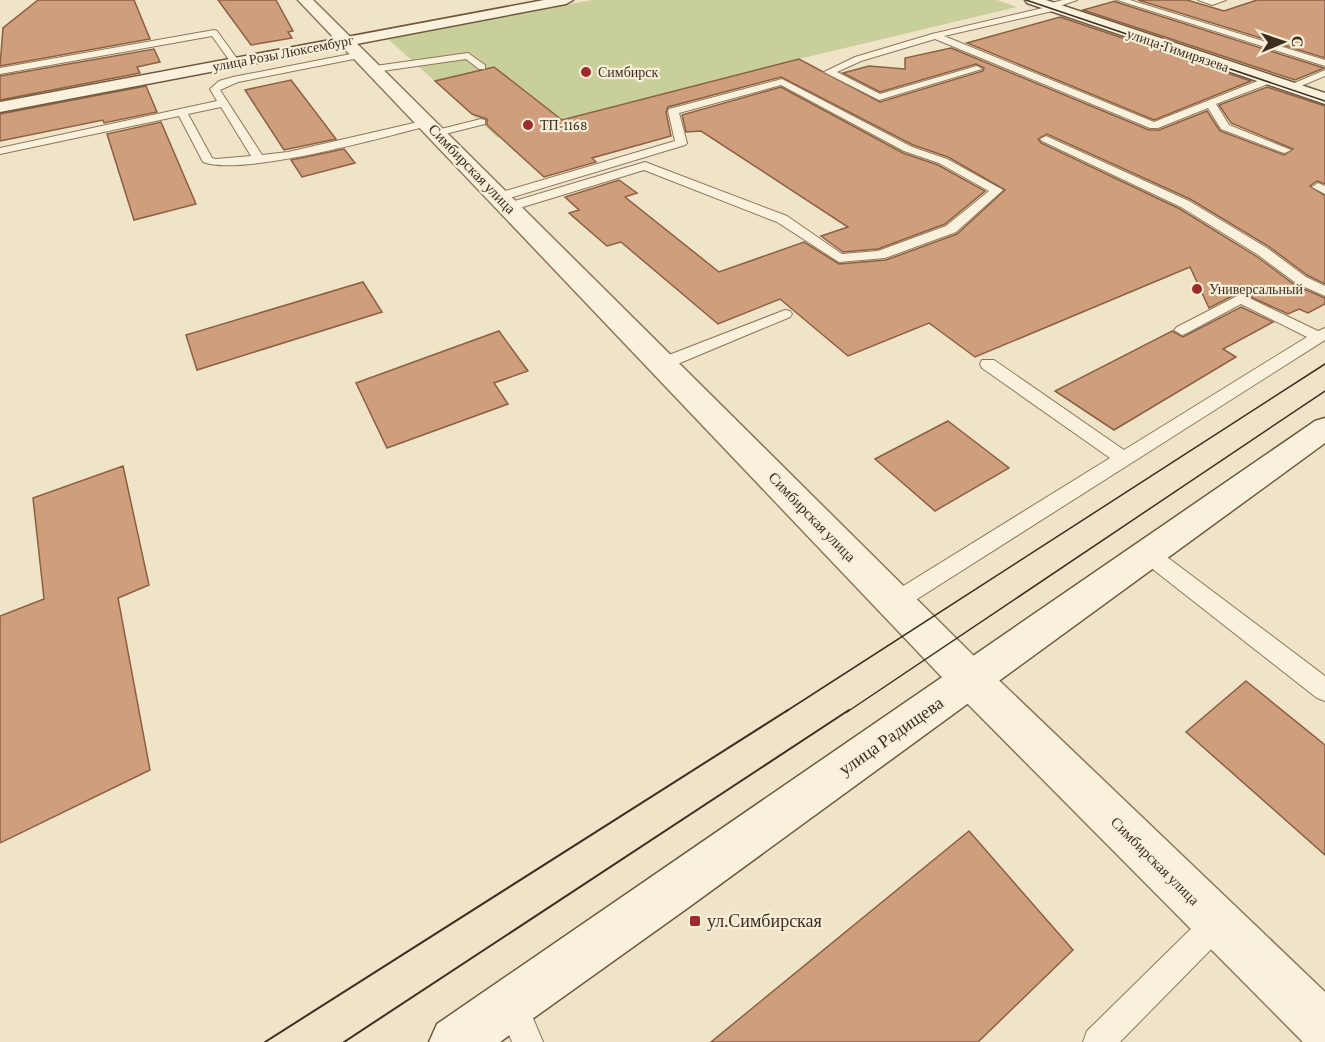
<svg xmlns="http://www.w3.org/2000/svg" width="1325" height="1042" viewBox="0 0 1325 1042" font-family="'Crimson Pro',serif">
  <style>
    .green { fill: #c9cf9b }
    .building { fill: #cf9f7d; stroke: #8d5f41; stroke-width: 1.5 }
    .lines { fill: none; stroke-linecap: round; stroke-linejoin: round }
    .lane-casing { stroke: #8d765c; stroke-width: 2 }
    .street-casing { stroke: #8d765c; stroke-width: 3 }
    .secondary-casing { stroke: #6f573f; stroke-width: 3 }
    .lane { fill: #faf1dc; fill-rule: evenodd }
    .street { fill: #faf1dc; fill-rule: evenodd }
    .secondary { fill: #faf1dc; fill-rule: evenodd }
    .tram-far1 { stroke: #3d2e20; stroke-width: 1.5 }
    .tram { stroke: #3d2e20; stroke-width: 2 }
    .poi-dot { fill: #9e2a2b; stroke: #f7eed8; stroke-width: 2 }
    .labels { text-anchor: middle; stroke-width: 4.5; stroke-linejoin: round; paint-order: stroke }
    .far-street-label { font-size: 14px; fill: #3d2e20; stroke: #f7eed8 }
    .far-poi-label { font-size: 14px; fill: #3d2e20; stroke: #f7eed8; text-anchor: start }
    .street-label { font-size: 15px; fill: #3d2e20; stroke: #f7eed8 }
    .near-street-label { font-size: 18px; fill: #3d2e20; stroke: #f7eed8 }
    .near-poi-label { font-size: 18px; fill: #3d2e20; stroke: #f7eed8; text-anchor: start }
  </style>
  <rect width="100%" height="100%" fill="#f0e4c8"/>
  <path class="green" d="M 592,0 L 997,0 L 1017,7 L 799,59 L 498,138 L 388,39 Z"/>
  <path class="building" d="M 38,0 L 134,0 L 150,39 L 0,66 L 3,28 Z
    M 218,0 L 276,0 L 293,31 L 288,32 L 292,38 L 251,45 Z
    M 1138,0 L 1187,0 L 1224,11 L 1257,0 L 1325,0 L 1325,58 Z
    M 1115,1 L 1116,2 L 1324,68 L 1295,80 L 1083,10 Z
    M 1060,17 L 1251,81 L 1154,120 L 967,43 Z
    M 951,48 L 1149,130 L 1159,130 L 1207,111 L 1220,131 L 1284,155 L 1293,149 L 1231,123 L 1219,105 L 1267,87 L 1325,106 L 1325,184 L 1317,181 L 1310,186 L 1325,196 L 1325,284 L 1307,275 L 1268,246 L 1190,199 L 1047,134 L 1038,139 L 1041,143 L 1180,209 L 1256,256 L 1295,285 L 1325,298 L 1325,304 L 1308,313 L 1299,309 L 1288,314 L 1240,292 L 1209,308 L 1190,267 L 975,357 L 929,323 L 848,356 L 780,299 L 718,324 L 621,242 L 607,246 L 569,213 L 579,210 L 565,197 L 619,180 L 637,193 L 625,197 L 719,272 L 804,242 L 839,264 L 886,260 L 957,234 L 1005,190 L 948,157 L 913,145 L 781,77 L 668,107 L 666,112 L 671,136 L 592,158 L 596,162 L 544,177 L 487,125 L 487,119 L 472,114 L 435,81 L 494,67 L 562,120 L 799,59 L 880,102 L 983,71 L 984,68 L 976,64 L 880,92 L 843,73 L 869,66 L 905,69 L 905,58 Z
    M 154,49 L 160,62 L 137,67 L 140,73 L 0,100 L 0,76 Z
    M 291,80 L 336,139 L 284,150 L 245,90 Z
    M 146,86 L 157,112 L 104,123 L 103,120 L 0,141 L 0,114 Z
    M 781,87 L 903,153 L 938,165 L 985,191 L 945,224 L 878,249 L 843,252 L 821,236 L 848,227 L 701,131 L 686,132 L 682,115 Z
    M 161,122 L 196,204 L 134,220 L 107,134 Z
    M 344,149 L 355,163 L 302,177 L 291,160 Z
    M 363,282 L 382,312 L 197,370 L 186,335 Z
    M 1241,307 L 1273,322 L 1223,349 L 1236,357 L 1114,430 L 1055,391 L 1172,331 L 1183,337 Z
    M 499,331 L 528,371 L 494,383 L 508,404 L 387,448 L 356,383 Z
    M 948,421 L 1009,468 L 935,511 L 875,459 Z
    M 123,466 L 149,585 L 118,598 L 150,770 L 0,843 L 0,616 L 44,599 L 33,498 Z
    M 1246,681 L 1325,745 L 1325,855 L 1186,732 Z
    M 969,831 L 1073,950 L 978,1042 L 711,1042 Z"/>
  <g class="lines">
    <defs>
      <path id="lane" d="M 1063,0 L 1077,0 L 1057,7 L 1057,10 L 944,36 L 1154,122 L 1265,78 L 1273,78 L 1273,82 L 1216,104 L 1229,125 L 1291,150 L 1285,153 L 1281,152 L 1221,129 L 1208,108 L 1158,128 L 1150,128 L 935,39 L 861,61 L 837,72 L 880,94 L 977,66 L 982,69 L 879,100 L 824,72 L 855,57 L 932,34 L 1047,7 L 1047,4 Z
        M 1117,0 L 1130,0 L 1325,60 L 1325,66 Z
        M 1198,0 L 1226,0 L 1212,5 Z
        M 214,30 L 217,31 L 238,60 L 238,64 L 232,64 L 212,36 L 0,74 L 0,68 Z
        M 361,52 L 364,53 L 364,57 L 238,82 L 220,90 L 262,155 L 288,152 L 427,120 L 432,123 L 431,125 C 385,137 242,177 203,162 L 179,116 L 0,154 L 0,148 L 217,101 L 210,89 L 219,81 L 233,77 ZM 221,107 L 251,156 L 216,159 L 212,158 L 188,114 Z
        M 468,53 L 485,65 L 485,69 L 479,69 L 466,59 L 375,72 L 370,69 L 375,66 Z
        M 1325,70 L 1325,76 L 1294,89 L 1285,87 Z
        M 782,79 L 912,147 L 947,159 L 1003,190 L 956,232 L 885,258 L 839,262 L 777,222 L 644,170 L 513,210 L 509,211 L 503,207 L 505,204 L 645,162 L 787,216 L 842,254 L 878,251 L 946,226 L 989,191 L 939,163 L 904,151 L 781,85 L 679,113 L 687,143 L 685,145 L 503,200 L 499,201 L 493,197 L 495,194 L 675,141 L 668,111 L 669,109 Z
        M 481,119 L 485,120 L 485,124 L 437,136 L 431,133 L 433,131 Z
        M 1046,136 L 1189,201 L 1267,248 L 1306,277 L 1325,286 L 1325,296 L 1296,283 L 1257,254 L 1181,207 L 1042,141 L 1040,139 Z
        M 1318,183 L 1325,186 L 1325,194 L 1312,187 Z
        M 1241,294 L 1318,331 L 1325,328 L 1325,340 L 903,608 L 895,611 L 887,608 L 884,602 L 887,596 L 1110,458 L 982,368 L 980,364 L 982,360 L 994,360 L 1124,450 L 1307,337 L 1241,304 L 1187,333 L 1182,335 L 1174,330 L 1177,327 Z
        M 785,310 L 790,311 L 792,314 L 790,317 L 668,368 L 662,369 L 654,364 L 656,360 Z
        M 1148,546 L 1155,548 L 1325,676 L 1325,701 L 1317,698 L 1141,560 L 1138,554 L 1141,548 Z
        M 1217,909 L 1227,913 L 1231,923 L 1227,933 L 1120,1042 L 1083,1042 L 1087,1031 L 1207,913 Z
        M 511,988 L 522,992 L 543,1042 L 512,1042 L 496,1003 L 500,992 Z"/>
      <path id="street" d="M 298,0 L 313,0 L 985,667 L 1325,992 L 1325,1042 L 1303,1042 L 957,693 Z"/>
      <path id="secondary" d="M 544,0 L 573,0 L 566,4 L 0,112 L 0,102 Z
        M 1025,0 L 1046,0 L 1325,93 L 1325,104 L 1027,3 Z
        M 1325,418 L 1325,443 L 689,907 L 500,1042 L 429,1042 L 437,1024 L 1315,421 Z"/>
    </defs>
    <use href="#lane" class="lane-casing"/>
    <use href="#street" class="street-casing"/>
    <use href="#secondary" class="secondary-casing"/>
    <use href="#lane" class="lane"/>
    <use href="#street" class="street"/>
    <use href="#secondary" class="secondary"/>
    <path class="tram-far1" d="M 1026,0 L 1325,101
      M 785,712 L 1325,364
      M 847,712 L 1325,391"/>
    <path class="tram" d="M 265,1042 L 788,710
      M 344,1042 L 849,710"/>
  </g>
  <g class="poi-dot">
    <circle cx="586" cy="72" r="6"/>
    <circle cx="528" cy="125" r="6"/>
    <circle cx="1197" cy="289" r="6"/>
    <rect x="689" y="915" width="12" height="12" rx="3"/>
  </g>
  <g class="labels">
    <g class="far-street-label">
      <text transform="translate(1178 50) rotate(19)" y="5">улица Тимирязева</text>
      <text transform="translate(283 53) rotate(-11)" y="5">улица Розы Люксембург</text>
    </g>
    <g class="far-poi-label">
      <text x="598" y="77">Симбирск</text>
      <text x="540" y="130">ТП-1168</text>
      <text x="1209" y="294">Универсальный</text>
    </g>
    <g class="street-label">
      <text transform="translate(472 169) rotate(46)" y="5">Симбирская улица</text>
      <text transform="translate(812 517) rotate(46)" y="5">Симбирская улица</text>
      <text transform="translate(1155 861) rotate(45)" y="5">Симбирская улица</text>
    </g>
    <g class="near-street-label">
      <text transform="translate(891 736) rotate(-35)" y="6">улица Радищева</text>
    </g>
    <g class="near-poi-label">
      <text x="707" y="927">ул.Симбирская</text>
    </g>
  </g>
  <g transform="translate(1283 42) rotate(88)" stroke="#f7eed8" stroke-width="4.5" paint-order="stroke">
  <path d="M0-4.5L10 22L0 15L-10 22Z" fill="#3d2e20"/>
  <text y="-9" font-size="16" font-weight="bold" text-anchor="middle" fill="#3d2e20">С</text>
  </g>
</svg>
